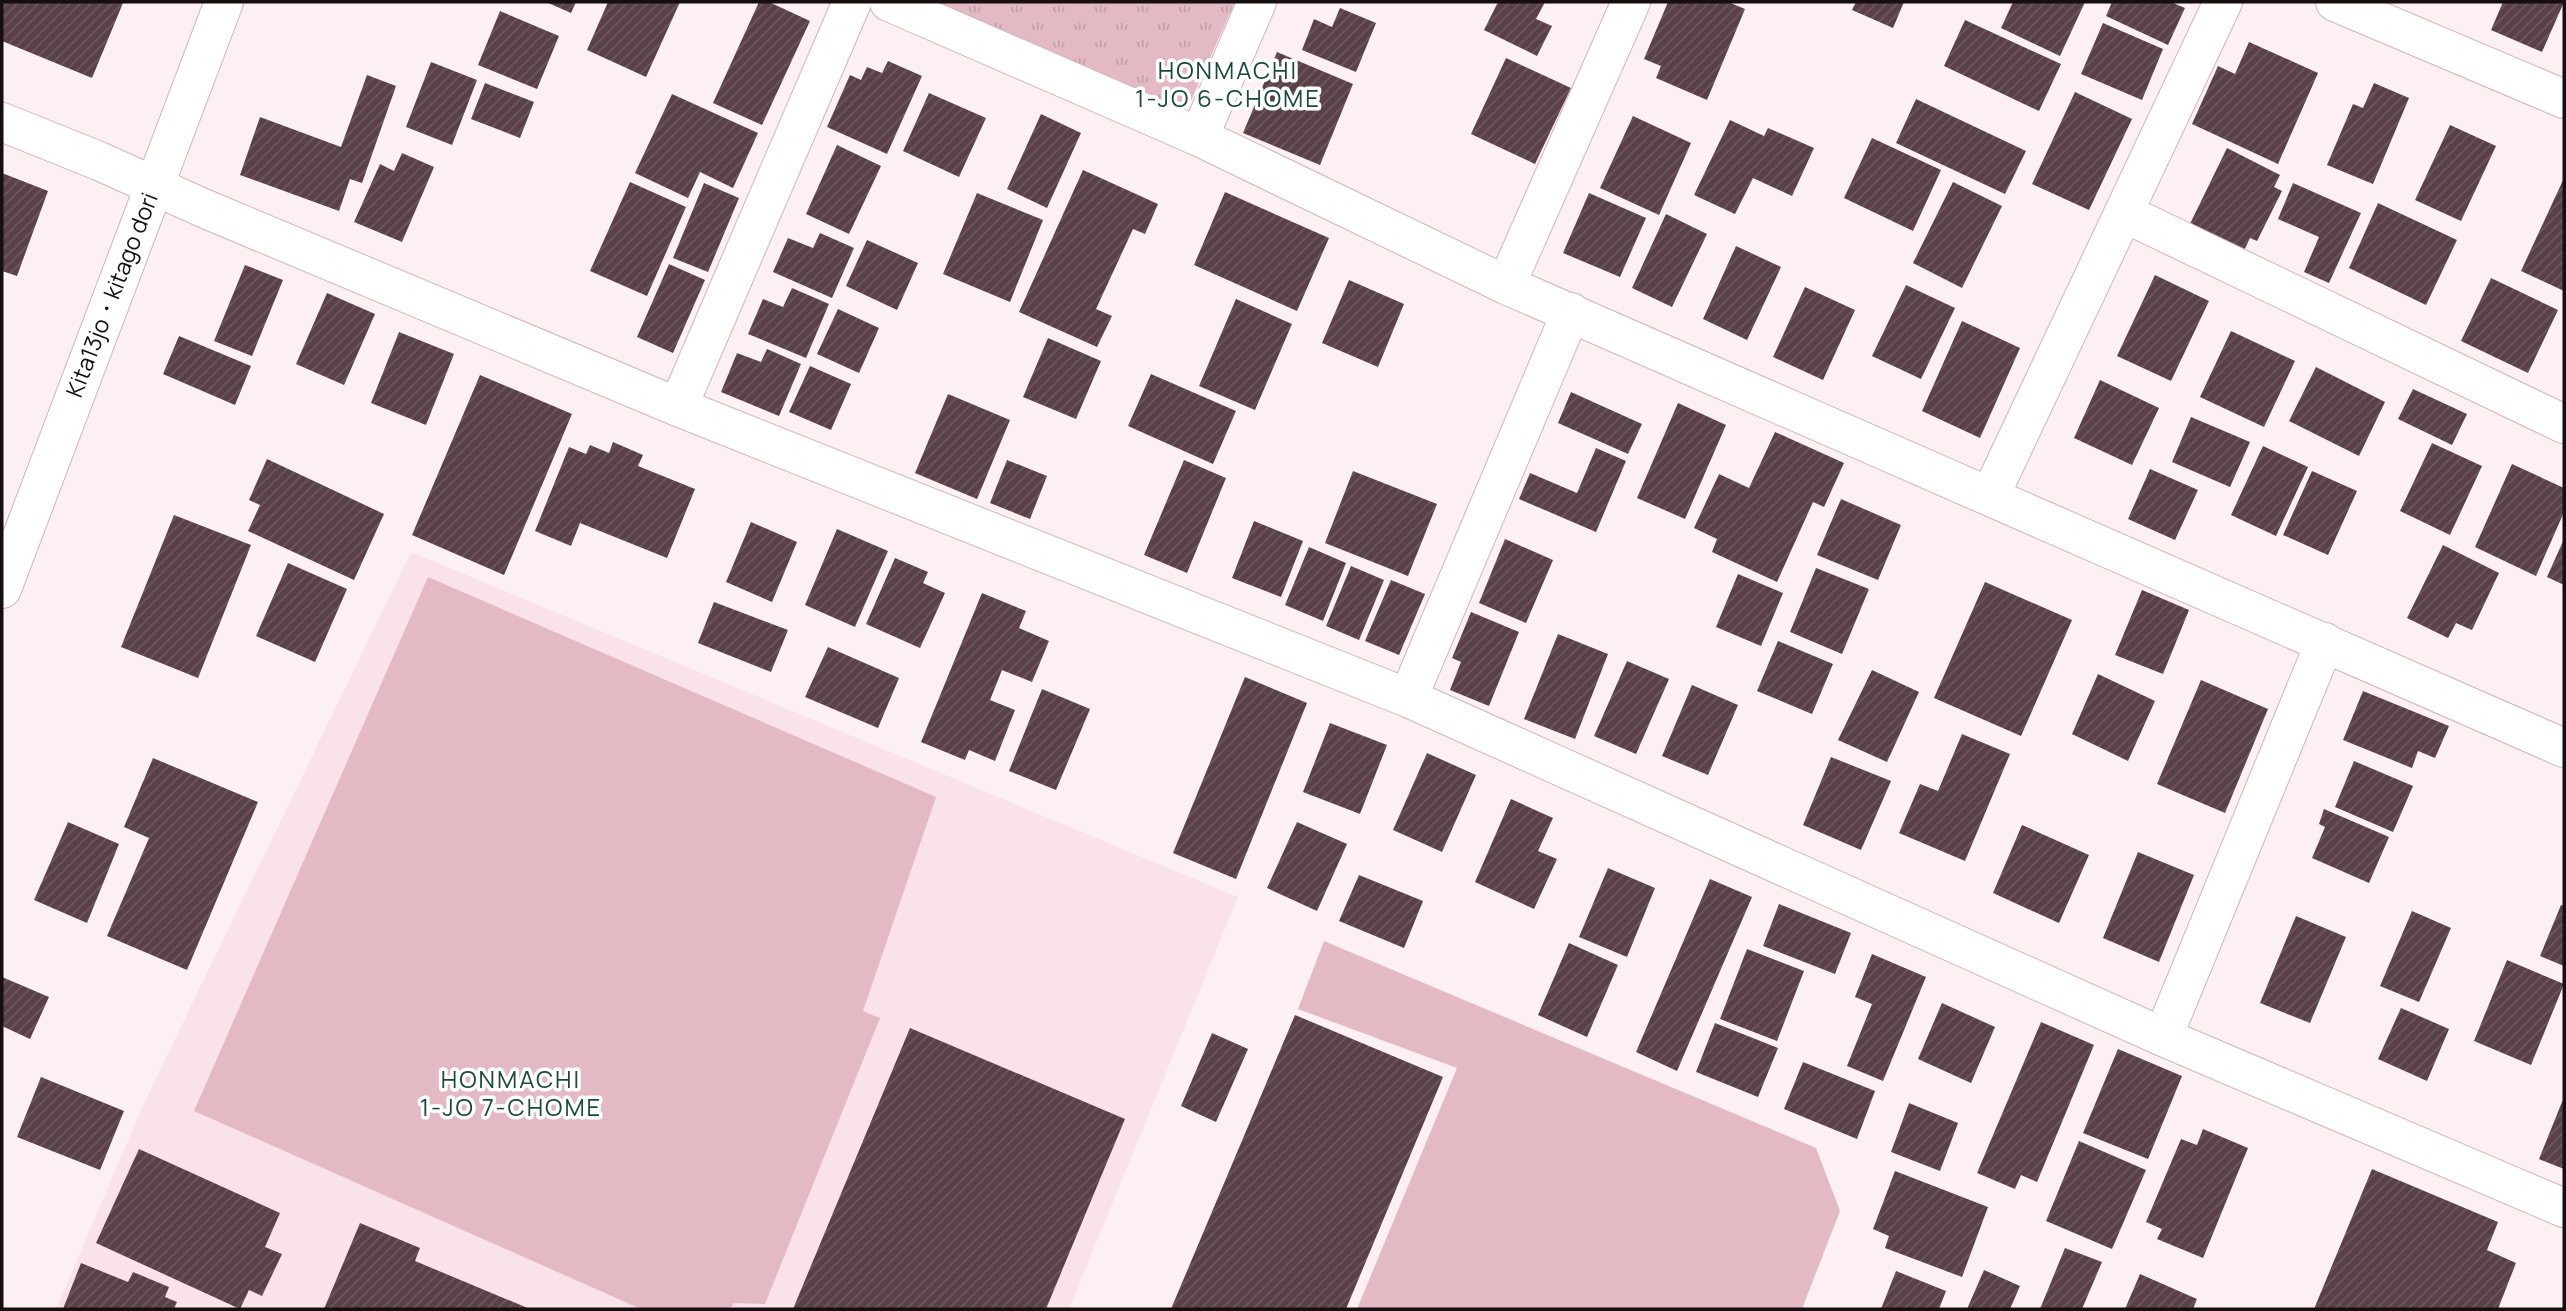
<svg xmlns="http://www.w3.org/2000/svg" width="2566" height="1311" viewBox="0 0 2566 1311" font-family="Manrope,sans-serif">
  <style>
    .built { fill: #f9e2e8 }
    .grass { fill: url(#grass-tufts) }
    .garden { fill: #e3bac4 }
    .building { fill: url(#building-hatch) }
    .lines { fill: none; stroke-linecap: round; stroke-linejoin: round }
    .minor-casing { stroke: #d1b4bb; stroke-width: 40 }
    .tertiary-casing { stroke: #d1b4bb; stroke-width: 40 }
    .minor { stroke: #fff; stroke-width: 38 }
    .tertiary { stroke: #fff; stroke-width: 38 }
    .labels { text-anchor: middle; stroke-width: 7; stroke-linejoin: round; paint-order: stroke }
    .street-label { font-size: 23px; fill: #170e10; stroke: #fff }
    .neighbourhood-label { font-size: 24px; letter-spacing: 2px; fill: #184a3a; stroke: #fff }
  </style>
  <defs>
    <pattern id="grass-tufts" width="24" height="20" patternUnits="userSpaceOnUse" patternTransform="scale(1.75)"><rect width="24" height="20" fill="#e3bac4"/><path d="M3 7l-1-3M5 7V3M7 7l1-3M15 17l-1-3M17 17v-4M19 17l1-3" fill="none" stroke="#c29fa7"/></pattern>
    <pattern id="building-hatch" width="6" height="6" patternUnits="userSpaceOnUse" patternTransform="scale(1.75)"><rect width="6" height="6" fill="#594147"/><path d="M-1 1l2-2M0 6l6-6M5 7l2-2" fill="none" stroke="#6c595d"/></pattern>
  </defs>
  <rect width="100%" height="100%" fill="#fdf0f3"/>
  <path class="built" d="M 411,552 L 1238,897 L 1069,1309 L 56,1309 L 144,1103 Z"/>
  <path class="grass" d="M 938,2 L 1235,2 L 1190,103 L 1169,105 Z"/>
  <path class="garden" d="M 428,577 L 936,797 L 863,1011 L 880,1018 L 765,1304 L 734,1303 L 730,1309 L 641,1309 L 194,1111 Z
    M 1324,941 L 1816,1148 L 1840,1211 L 1802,1309 L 1357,1309 L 1457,1068 L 1298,1009 Z"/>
  <path class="building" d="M 2,2 L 120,2 L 123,3 L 92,78 L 2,41 Z
    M 546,2 L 576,2 L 571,13 Z
    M 608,2 L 680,2 L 646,77 L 587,50 Z
    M 759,2 L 769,2 L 810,21 L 762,125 L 713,103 Z
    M 1498,2 L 1545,2 L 1536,19 L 1552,26 L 1537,56 L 1484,30 Z
    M 1668,2 L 1728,2 L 1745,9 L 1707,100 L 1656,78 L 1661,66 L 1644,59 Z
    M 1856,2 L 1904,2 L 1893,28 L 1852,10 Z
    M 2013,2 L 2085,2 L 2060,56 L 2001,28 Z
    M 2112,2 L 2171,2 L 2185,8 L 2168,45 L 2106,16 Z
    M 2503,2 L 2564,2 L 2542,52 L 2491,30 Z
    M 1340,8 L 1376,23 L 1356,72 L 1302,50 L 1314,19 L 1332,27 Z
    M 500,11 L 559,36 L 537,89 L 478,65 Z
    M 1965,20 L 2061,64 L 2039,111 L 1944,66 Z
    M 2103,23 L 2163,49 L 2142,100 L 2081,74 Z
    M 2249,42 L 2318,73 L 2278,164 L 2192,124 L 2218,66 L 2235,74 Z
    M 1277,52 L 1353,84 L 1320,165 L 1243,133 Z
    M 1506,58 L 1571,88 L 1535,164 L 1471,134 Z
    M 888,61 L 922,76 L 887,154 L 827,127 L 850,75 L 861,80 L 867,67 L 882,73 Z
    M 431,62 L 477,80 L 452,145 L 406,127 Z
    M 367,75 L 396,86 L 362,183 L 350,179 L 339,211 L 240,175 L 260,117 L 341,147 Z
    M 485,83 L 534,102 L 520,138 L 471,119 Z
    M 2374,83 L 2409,98 L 2373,184 L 2327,165 L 2353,104 L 2363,108 Z
    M 2075,92 L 2132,119 L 2089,210 L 2032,184 Z
    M 929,93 L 986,118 L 959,177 L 903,151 Z
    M 672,94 L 758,133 L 733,188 L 700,172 L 688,198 L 635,173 Z
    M 1916,99 L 2026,151 L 2005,194 L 1896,143 Z
    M 1041,114 L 1081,133 L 1047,208 L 1007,189 Z
    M 1633,116 L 1691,143 L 1659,215 L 1600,188 Z
    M 1730,120 L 1764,136 L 1768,128 L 1814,148 L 1792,196 L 1753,178 L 1735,214 L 1694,195 Z
    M 2450,125 L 2496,146 L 2461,221 L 2415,200 Z
    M 1872,138 L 1941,170 L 1913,231 L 1844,198 Z
    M 837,145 L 881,166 L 849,234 L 806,214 Z
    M 2227,148 L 2280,175 L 2274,187 L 2282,191 L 2257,241 L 2250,238 L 2241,257 L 2187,230 Z
    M 402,153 L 434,167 L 402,242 L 354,222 L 380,164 L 394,171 Z
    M 1083,170 L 1158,204 L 1145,234 L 1133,229 L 1096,309 L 1112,316 L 1097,347 L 1019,312 Z
    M 2,173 L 48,191 L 17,276 L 2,271 Z
    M 2564,178 L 2564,291 L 2521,271 Z
    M 630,182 L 686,207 L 647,296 L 590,271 Z
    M 1953,182 L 2002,206 L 1962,288 L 1913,263 Z
    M 704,183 L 739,198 L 708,272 L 673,258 Z
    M 2293,183 L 2361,213 L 2329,283 L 2304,272 L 2319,237 L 2278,219 Z
    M 1225,192 L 1329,238 L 1297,311 L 1194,265 Z
    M 977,193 L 1043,220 L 1010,302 L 943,274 Z
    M 1589,193 L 1646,218 L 1620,277 L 1563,253 Z
    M 2378,203 L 2457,240 L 2426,305 L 2349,268 Z
    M 1666,214 L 1707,234 L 1672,307 L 1632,288 Z
    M 820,233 L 854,248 L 832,298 L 773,272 L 788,238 L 813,248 Z
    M 867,240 L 918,263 L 897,310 L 846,286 Z
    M 1736,246 L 1781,267 L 1747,340 L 1703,319 Z
    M 669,264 L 705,280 L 673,353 L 637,337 Z
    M 245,265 L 283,280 L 252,356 L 214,341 Z
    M 2155,275 L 2209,301 L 2171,381 L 2117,356 Z
    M 2491,278 L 2558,310 L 2528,373 L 2461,341 Z
    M 1349,280 L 1404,304 L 1378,367 L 1322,343 Z
    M 1906,285 L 1955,308 L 1921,379 L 1872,356 Z
    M 1805,287 L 1855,310 L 1823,380 L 1773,357 Z
    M 792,288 L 829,304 L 806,358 L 748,334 L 763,299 L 783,307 Z
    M 327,293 L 375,314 L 344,385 L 296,364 Z
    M 1236,299 L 1292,324 L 1255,410 L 1199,386 Z
    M 838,309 L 879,328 L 859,373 L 817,354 Z
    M 1962,321 L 2020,348 L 1980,438 L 1922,411 Z
    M 2231,331 L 2295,361 L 2264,427 L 2200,397 Z
    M 399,332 L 454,354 L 426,425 L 371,403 Z
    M 179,336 L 251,366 L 235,405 L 163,374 Z
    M 1048,338 L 1101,361 L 1076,419 L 1023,397 Z
    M 767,349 L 801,364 L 779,416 L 721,392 L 737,353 L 761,362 Z
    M 810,366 L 851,384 L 831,430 L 789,412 Z
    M 2316,367 L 2385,402 L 2359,456 L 2289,421 Z
    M 1151,374 L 1236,411 L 1213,464 L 1128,426 Z
    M 480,375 L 572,414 L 504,575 L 412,535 Z
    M 2100,380 L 2159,408 L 2132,465 L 2074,438 Z
    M 2413,389 L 2467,414 L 2452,445 L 2398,419 Z
    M 1571,392 L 1642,424 L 1628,454 L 1558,423 Z
    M 948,394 L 1010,420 L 977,499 L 915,473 Z
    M 1678,403 L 1726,425 L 1685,519 L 1637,498 Z
    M 2191,417 L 2250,442 L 2230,487 L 2172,462 Z
    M 1775,432 L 1844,463 L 1824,507 L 1813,502 L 1777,582 L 1712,552 L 1717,539 L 1694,528 L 1719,474 L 1749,488 Z
    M 613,442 L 643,455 L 638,466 L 695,489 L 667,558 L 580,523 L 571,546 L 535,531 L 569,447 L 586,454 L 590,445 L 609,453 Z
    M 2432,443 L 2482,466 L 2450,535 L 2400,511 Z
    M 2263,446 L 2308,467 L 2276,536 L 2231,515 Z
    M 1596,448 L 1626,461 L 1596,532 L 1519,499 L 1530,473 L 1577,493 Z
    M 267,459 L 384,514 L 354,580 L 248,531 L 260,505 L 249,500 Z
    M 1007,460 L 1047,476 L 1030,519 L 990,503 Z
    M 1184,460 L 1226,478 L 1187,573 L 1144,555 Z
    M 2512,464 L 2564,488 L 2564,512 L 2536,576 L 2475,547 Z
    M 2150,469 L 2198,490 L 2175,540 L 2128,519 Z
    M 1353,471 L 1437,504 L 1408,576 L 1325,543 Z
    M 2312,471 L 2357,491 L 2328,555 L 2283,535 Z
    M 1841,499 L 1901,525 L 1878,580 L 1817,555 Z
    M 174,515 L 251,545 L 198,678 L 121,647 Z
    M 1254,521 L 1303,541 L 1281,597 L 1232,578 Z
    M 751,522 L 797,542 L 772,602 L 726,582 Z
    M 837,529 L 888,551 L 855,627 L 805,605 Z
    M 1505,539 L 1553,560 L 1526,623 L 1479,603 Z
    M 2564,539 L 2564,585 L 2547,577 Z
    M 2443,545 L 2499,573 L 2472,630 L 2456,623 L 2448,638 L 2407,618 Z
    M 1309,547 L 1346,563 L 1323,621 L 1285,605 Z
    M 895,558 L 928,572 L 923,583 L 945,593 L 920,648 L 866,624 Z
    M 288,563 L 347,589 L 315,662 L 256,636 Z
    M 1351,566 L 1384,580 L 1359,640 L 1326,626 Z
    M 1816,568 L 1869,589 L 1842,654 L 1790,632 Z
    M 1738,574 L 1783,593 L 1761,646 L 1716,627 Z
    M 1391,580 L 1425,594 L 1399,655 L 1365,641 Z
    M 1985,582 L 2072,620 L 2021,736 L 1934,698 Z
    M 2142,590 L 2189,610 L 2163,674 L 2115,655 Z
    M 982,593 L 1026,611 L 1019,628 L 1049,641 L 1032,682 L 1002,670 L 990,700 L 1015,710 L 995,761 L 969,750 L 965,760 L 921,742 Z
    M 714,602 L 788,630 L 771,672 L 698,643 Z
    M 1471,612 L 1519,632 L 1489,706 L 1450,690 L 1461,662 L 1452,658 Z
    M 1558,634 L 1608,654 L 1575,739 L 1524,719 Z
    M 1778,641 L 1833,664 L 1812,714 L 1757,691 Z
    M 828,647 L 899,678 L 878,728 L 805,697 Z
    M 1627,661 L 1669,679 L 1636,754 L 1594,736 Z
    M 1872,670 L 1919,692 L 1887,762 L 1838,740 Z
    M 2098,674 L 2155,701 L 2128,761 L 2072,734 Z
    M 1245,677 L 1307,703 L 1236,879 L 1173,853 Z
    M 2201,680 L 2268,709 L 2225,813 L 2157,784 Z
    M 1692,685 L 1738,705 L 1708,775 L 1662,756 Z
    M 1042,689 L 1090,709 L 1056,790 L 1009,771 Z
    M 2363,691 L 2449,726 L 2435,758 L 2418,751 L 2412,768 L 2343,740 Z
    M 1330,723 L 1387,745 L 1360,814 L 1303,792 Z
    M 1962,734 L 2010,754 L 1965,861 L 1899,833 L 1920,784 L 1938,791 Z
    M 1427,753 L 1476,775 L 1442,852 L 1393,830 Z
    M 1831,757 L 1891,781 L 1861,850 L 1803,825 Z
    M 153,758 L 258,802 L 187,970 L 107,936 L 149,838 L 124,827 Z
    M 2354,761 L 2413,786 L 2393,832 L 2335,807 Z
    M 1511,799 L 1553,818 L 1538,851 L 1557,859 L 1534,909 L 1475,882 Z
    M 2324,809 L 2389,837 L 2369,883 L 2312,858 L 2325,827 L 2319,824 Z
    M 68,822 L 119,844 L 87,923 L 34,900 Z
    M 1297,822 L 1347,844 L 1317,911 L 1267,888 Z
    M 2022,825 L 2089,855 L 2059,923 L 1993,893 Z
    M 2138,852 L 2194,875 L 2159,962 L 2103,938 Z
    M 1608,868 L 1655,888 L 1627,957 L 1579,937 Z
    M 1359,875 L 1423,901 L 1404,948 L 1339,921 Z
    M 1710,879 L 1752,897 L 1677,1071 L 1636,1052 Z
    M 1779,904 L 1851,933 L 1835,974 L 1763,946 Z
    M 2561,905 L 2564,906 L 2564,966 L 2540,956 Z
    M 2412,911 L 2451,928 L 2419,1002 L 2380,986 Z
    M 2296,916 L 2346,937 L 2310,1023 L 2260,1003 Z
    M 1569,943 L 1618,965 L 1587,1037 L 1538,1015 Z
    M 1747,949 L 1804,971 L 1777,1041 L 1720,1019 Z
    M 1872,954 L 1926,977 L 1883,1081 L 1847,1066 L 1872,1004 L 1855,997 Z
    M 2507,960 L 2564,984 L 2531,1065 L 2474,1041 Z
    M 2,977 L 49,997 L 30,1039 L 2,1026 Z
    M 1942,1003 L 1995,1027 L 1971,1083 L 1918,1059 Z
    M 2401,1008 L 2449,1029 L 2427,1081 L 2378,1059 Z
    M 1295,1015 L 1443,1077 L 1346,1309 L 1171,1309 Z
    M 2041,1022 L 2094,1045 L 2037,1182 L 2021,1175 L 2015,1189 L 1977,1173 Z
    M 1715,1023 L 1778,1048 L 1758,1097 L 1696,1072 Z
    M 910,1028 L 1125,1119 L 1046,1309 L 793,1309 Z
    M 1212,1033 L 1248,1049 L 1216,1122 L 1181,1106 Z
    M 2118,1049 L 2182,1076 L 2148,1159 L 2083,1133 Z
    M 1803,1062 L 1875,1091 L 1857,1139 L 1784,1109 Z
    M 41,1077 L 124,1111 L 100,1170 L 17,1137 Z
    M 2564,1097 L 2564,1169 L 2539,1159 Z
    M 1909,1103 L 1958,1123 L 1940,1171 L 1891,1152 Z
    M 2203,1129 L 2248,1148 L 2203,1258 L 2157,1239 L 2162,1229 L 2146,1222 L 2181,1139 L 2197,1145 Z
    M 2079,1141 L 2146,1170 L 2112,1249 L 2046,1221 Z
    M 139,1149 L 280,1213 L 265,1247 L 282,1254 L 262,1296 L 249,1290 L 240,1309 L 96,1243 Z
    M 2372,1169 L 2498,1222 L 2487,1250 L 2516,1263 L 2498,1309 L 2314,1309 Z
    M 1895,1171 L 1988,1207 L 1962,1277 L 1885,1248 L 1889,1236 L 1873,1229 Z
    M 360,1223 L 420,1248 L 415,1261 L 530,1309 L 324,1309 Z
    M 2065,1248 L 2102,1262 L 2082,1309 L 2040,1309 Z
    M 81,1263 L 128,1282 L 133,1272 L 169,1287 L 165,1297 L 177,1302 L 174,1309 L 63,1309 Z
    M 1984,1270 L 2020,1286 L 2010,1309 L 1967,1309 Z
    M 1896,1271 L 1946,1291 L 1939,1309 L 1881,1309 Z
    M 2140,1274 L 2197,1299 L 2193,1309 L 2125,1309 Z"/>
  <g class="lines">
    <defs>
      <path id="minor" d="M 889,2 L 1199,137 L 1506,285 L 2564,748
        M 2,122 L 99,161 L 203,208 L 678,407 L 1408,698 L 2163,1037 L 2564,1208
        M 1199,137 L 1257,2
        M 2124,213 L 2564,424
        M 1506,285 L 1631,2
        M 678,407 L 852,2
        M 1990,496 L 2223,2
        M 1408,698 L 1571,312
        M 2163,1037 L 2325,642"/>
      <path id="tertiary" d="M 2335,2 L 2564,99
        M 2,589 L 224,2"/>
    </defs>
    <use href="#minor" class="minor-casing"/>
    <use href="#tertiary" class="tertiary-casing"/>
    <use href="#minor" class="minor"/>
    <use href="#tertiary" class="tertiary"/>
  </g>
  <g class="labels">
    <g class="street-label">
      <text transform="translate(112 295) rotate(-69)" y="8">Kita13jo・kitago dori</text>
    </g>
    <g class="neighbourhood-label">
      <text x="1228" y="79">HONMACHI<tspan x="1228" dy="28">1-JO 6-CHOME</tspan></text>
      <text x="511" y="1088">HONMACHI<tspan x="511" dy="28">1-JO 7-CHOME</tspan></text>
    </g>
  </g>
  <rect width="2566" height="1311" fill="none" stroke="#170e10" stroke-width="7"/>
</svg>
